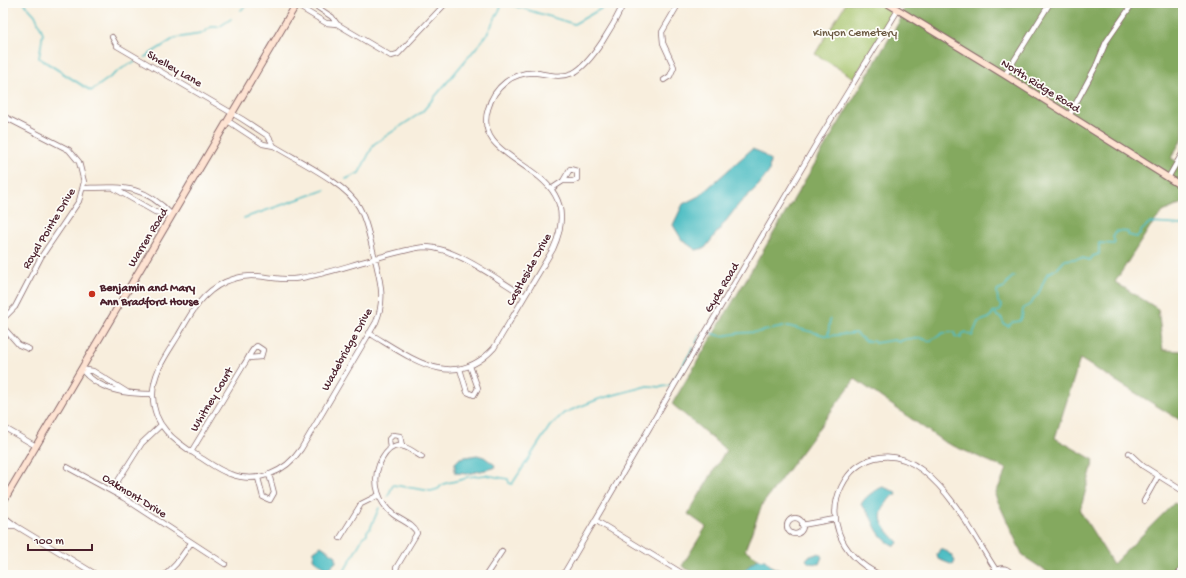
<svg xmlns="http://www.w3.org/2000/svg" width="1186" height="578" viewBox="0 0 1186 578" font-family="'Gochi Hand',sans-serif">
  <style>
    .green { fill: #a5c36b; stroke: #78714b }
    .forest { fill: #84a95f; stroke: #676445 }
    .water { fill: #4ebdc3; stroke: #4c6e77 }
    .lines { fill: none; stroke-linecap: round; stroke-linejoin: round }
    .stream { stroke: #4ebdc3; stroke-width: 1.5 }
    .street-casing { stroke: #876769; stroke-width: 6 }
    .secondary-casing { stroke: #876769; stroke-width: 8 }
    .street { stroke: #fff; stroke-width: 4.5 }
    .secondary { stroke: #fee3d2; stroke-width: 6 }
    .poi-dot { fill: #c8321e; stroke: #fdfcf7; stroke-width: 1.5 }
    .labels { text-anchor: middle; stroke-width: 3.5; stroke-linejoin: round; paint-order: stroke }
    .park-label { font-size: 12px; fill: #6a5841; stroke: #fdfcf7 }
    .street-label { font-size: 12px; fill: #4a1f2b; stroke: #fdfcf7 }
    .poi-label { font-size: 12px; font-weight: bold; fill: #4a1f2b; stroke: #fdfcf7; text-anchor: start }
  </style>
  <rect width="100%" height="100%" fill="#fdfcf7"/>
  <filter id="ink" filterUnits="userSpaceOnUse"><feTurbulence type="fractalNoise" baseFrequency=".025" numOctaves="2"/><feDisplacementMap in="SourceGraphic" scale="8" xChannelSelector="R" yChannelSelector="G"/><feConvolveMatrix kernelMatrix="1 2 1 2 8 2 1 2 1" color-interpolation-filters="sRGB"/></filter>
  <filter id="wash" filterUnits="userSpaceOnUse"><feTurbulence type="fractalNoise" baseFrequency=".012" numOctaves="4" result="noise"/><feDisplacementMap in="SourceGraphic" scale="16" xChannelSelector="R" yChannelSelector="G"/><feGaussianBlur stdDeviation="0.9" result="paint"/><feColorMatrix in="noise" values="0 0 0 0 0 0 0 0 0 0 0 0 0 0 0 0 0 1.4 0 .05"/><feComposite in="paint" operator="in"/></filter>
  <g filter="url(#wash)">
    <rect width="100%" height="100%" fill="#f8eedd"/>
    <path class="green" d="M 846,3 L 883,3 L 895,11 L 854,78 L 815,54 Z"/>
    <path class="forest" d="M 905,3 L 1183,3 L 1183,138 L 1171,158 L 1183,165 L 1183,203 L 1163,212 L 1150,227 L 1115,282 L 1158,309 L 1163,350 L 1183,351 L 1183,422 L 1080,359 L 1055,438 L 1094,460 L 1080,511 L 1113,564 L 1174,503 L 1183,507 L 1183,553 L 1170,575 L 1052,575 L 1023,556 L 995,495 L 1007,469 L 944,442 L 855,379 L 762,505 L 745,550 L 786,575 L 696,575 L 682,566 L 706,527 L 688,514 L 726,450 L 672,404 L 899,22 Z"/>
    <path class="water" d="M 752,149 L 760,152 L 770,160 L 769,172 L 758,186 L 739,204 L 705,248 L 696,250 L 682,240 L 673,225 L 683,204 L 699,196 Z
      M 477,455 L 484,457 L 495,465 L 494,468 L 467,474 L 455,473 L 455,463 L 460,458 Z
      M 883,487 L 896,492 L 897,495 L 892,496 C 875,516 879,523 897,541 L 898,543 L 895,546 C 871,535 877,518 861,505 C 864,497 875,490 883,487 Z
      M 321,546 L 336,556 L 336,562 L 328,569 L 323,567 L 313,559 L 314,551 Z
      M 940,549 L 944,549 L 951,555 L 955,561 L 953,565 L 938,559 L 937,555 Z
      M 819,553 L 822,557 L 819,564 L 809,563 L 806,560 L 808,557 Z
      M 757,559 L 765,560 L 772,567 L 792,575 L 723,575 L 722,573 L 728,570 L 743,571 Z"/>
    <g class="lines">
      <path class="stream" d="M 24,3 L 35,15 L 43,33 L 39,58 L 91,91 L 127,65 L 135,62
        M 241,10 L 249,3
        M 145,57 L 175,38 L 201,34 L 211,27 L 219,27 L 231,19
        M 346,179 L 359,173 L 374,144 L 422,112 L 486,36 L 502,5 L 508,4 L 574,24 L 611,3
        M 244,218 L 325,190
        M 994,312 L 1000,311 L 1002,306 L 998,302 L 997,291 L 1004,288 L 1009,280 L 1014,276
        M 995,313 L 998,317 L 1001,317 L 1004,324 L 1008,326 L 1013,322 L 1020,321 L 1022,317 L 1023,309 L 1032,303 L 1034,298 L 1038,295 L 1047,274 L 1058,268 L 1065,260 L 1082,258 L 1090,260 L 1093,256 L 1099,254 L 1099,243 L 1114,244 L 1115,242 L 1113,237 L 1117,231 L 1128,232 L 1128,235 L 1136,237 L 1141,234 L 1141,231 L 1150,223 L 1183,225
        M 711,333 L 721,336 L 740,333 L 758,332 L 788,326 L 828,336 L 856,333 L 865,341 L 873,341 L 875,343 L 894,340 L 899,342 C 904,339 911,338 917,339 L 920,338 L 930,341 L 943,333 L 954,332 L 955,336 L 961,338 L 962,334 L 966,332 L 972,336 L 978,322 L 989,318 L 994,312
        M 828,336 L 830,319
        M 696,343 L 700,334
        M 388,496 L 393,485 L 431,491 L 438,489 L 443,484 L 464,479 L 467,477 L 486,475 L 508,479 L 509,483 L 512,484 L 550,426 L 564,413 L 599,399 L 647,386 L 661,387 L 671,385 L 693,348
        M 342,575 L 364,536 L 367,534 L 367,531 L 370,529 L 379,508"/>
    </g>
  </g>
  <g filter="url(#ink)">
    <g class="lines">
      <defs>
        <path id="street" d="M 311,3 L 332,17 L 337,24 L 391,56 L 398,54 L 446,3
          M 296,5 L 326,23 L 337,24
          M 112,37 L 117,46 L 242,119 L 268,136 L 274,146
          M 1005,75 L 1050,3
          M 664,80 L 670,76 L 674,67 L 663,43 L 662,32 L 679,3
          M 3,116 L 69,150 L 79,162 L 84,182 L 79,201 L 41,257 L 15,307 L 3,319
          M 1069,116 L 1096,66 L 1106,42 L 1133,3
          M 228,121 L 263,144 L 274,146 C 298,161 346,183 359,207 C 368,223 371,245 376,263 C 381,284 385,301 376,322 L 301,449 C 285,473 257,484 230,474 C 218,470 208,462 198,456 C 174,441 152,425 153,394 C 153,372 167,354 178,336 C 190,315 201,293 225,282 C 252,270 267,280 293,279 C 316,277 347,266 370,260 L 380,257 C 394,254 410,248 425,247 C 455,247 499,281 525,296
          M 1168,178 L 1183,152
          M 83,188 C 123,187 143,184 172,215
          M 115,189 L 155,212 L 171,215
          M 551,189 L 563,181 L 573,181 L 577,179 L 577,171 L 570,169 L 563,181
          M 3,327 L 19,345 L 29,349
          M 369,333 C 410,357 453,393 494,348 L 553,249 C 593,162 469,169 488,109 C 494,87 513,71 537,73 C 550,75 561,78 573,73 C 592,64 615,22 624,3
          M 81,369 C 99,391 126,394 153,394
          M 81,369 L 93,371 L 127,392
          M 460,369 L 467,392 L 474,395 L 478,388 L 470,366
          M 3,427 L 36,446
          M 390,449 L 389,439 L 393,435 L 400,436 L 402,446
          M 191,452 L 243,366 C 248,360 251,349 257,346 L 263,350 L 261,357 L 249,358
          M 1129,453 L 1143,466 L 1183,491
          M 67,467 L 124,498 L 225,564
          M 258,478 L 263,497 L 270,500 L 274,493 L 269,474
          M 112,490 L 142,443 L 161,425
          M 1144,501 L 1158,476
          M 3,516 L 16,526 L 97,575
          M787 526a8 8 0 1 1 16 0a8 8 0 1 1-16 0Z
          M 595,520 L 685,575
          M 3,522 L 10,526 L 16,526
          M 802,525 L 835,519
          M 340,538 L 361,504 L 379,495
          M 165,575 L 176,564 L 191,543
          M 401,575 L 398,573 L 396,568 L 417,533 C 413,524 402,521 394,515 C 379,504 372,483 379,465 C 382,458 386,450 394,447 C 404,443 413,452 422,457
          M 486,575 L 502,551
          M 563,575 L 819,139 L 898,10
          M 880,575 C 789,530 855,418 922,470 C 956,497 973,535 996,570
          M 992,575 L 996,570 C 1002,567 1009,568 1011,575
          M 1178,575 L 1183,566"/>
        <path id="secondary" d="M 887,3 L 1005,75 L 1183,187
          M 3,502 L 297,3"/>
      </defs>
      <use href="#street" class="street-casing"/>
      <use href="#secondary" class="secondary-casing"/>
      <use href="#street" class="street"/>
      <use href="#secondary" class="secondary"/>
    </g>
  </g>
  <circle class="poi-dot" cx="92" cy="294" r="4"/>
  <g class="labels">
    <g class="park-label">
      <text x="855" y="36">Kinyon Cemetery</text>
    </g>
    <g class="street-label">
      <text transform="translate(175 68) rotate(30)" y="4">Shelley Lane</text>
      <text transform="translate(1041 85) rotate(32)" y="4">North Ridge Road</text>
      <text transform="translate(48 228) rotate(-59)" y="4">Royal Pointe Drive</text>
      <text transform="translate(147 237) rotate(-59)" y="4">Warren Road</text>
      <text transform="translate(528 269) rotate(-61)" y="4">Castleside Drive</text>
      <text transform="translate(721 287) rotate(-59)" y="4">Gyde Road</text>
      <text transform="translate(346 349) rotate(-61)" y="4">Wadebridge Drive</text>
      <text transform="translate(211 399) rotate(-59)" y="4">Whitney Court</text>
      <text transform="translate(135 495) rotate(32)" y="4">Oakmont Drive</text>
    </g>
    <g class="poi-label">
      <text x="100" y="291">Benjamin and Mary<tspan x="100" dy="14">Ann Bradford House</tspan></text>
    </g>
  </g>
  <rect width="1186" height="578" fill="none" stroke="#fdfcf7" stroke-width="16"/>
  <path d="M28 544v6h64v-6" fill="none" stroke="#4a1f2b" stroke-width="2"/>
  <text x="34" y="544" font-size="12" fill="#4a1f2b" stroke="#fdfcf7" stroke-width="3" paint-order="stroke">100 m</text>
</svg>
